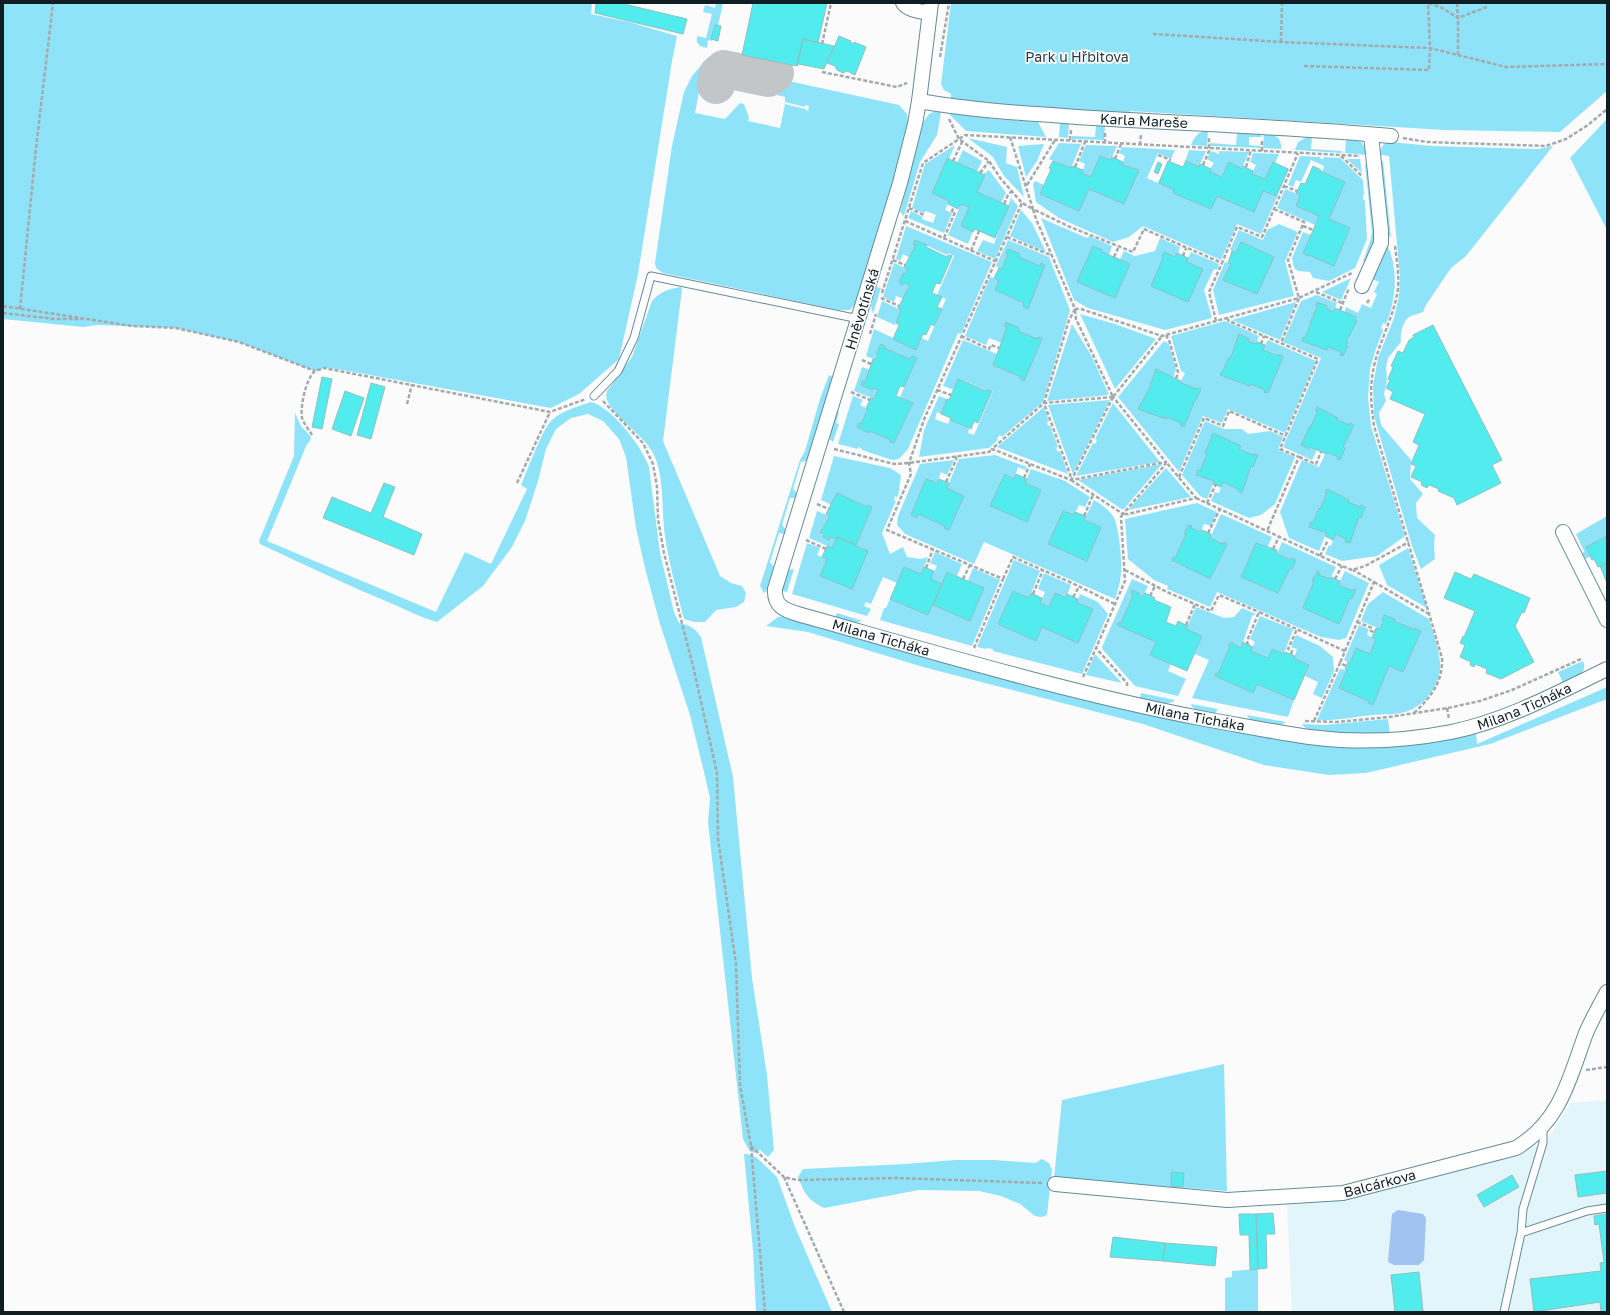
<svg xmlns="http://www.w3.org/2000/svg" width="1610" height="1315" viewBox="0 0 1610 1315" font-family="'Golos Text',sans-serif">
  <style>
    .built { fill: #e1f5fb }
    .green { fill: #8fe3f9 }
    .water { fill: #a1c3f2 }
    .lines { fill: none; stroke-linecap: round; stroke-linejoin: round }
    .taxiway { stroke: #c2c6c8; stroke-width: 38 }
    .building { fill: #52ecee; stroke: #93bebf }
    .lane-casing { stroke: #648b96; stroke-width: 9 }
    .street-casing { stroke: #648b96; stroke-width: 16 }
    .path { stroke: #a4aaac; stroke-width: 2.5; stroke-dasharray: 4 2; stroke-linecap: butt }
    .lane { stroke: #fff; stroke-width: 7 }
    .street { stroke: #fff; stroke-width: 14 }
    .labels { text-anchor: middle; stroke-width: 3.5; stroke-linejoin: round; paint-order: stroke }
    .park-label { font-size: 14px; fill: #253c43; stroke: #fff }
    .street-label { font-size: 14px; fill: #0e1e22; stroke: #fff }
  </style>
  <rect width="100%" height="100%" fill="#fbfbfb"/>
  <path class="built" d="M 1607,1100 L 1607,1312 L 1292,1312 L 1287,1204 L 1391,1188 L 1545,1144 L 1570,1103 Z"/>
  <path class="green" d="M 3,3 L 592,3 L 591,14 L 629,22 L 677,36 L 672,61 L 638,274 L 619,359 L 579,394 L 551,408 L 337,369 L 324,368 L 315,371 L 239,342 L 176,328 L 98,325 L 83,327 L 3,319 Z
    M 716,3 L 723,3 L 718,26 L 715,25 L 712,41 L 708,40 L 707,48 C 702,47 699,46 697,42 L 697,36 L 706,38 L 712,14 L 703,12 L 705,5 L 715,8 Z
    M 951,3 L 1607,3 L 1607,91 L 1560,132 L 1445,130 L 1130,111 L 1129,115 L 951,100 L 951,94 L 944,90 L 941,84 Z
    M 703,63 L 714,64 L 710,84 L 701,82 L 695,113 L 725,119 L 740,103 L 744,104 L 749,118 L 748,121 L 780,128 L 785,104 L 805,109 L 808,111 L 809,106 L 805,105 L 805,107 L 785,102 L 785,97 L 777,95 L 779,87 L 784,80 L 899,105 L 907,114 L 908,122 L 906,133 L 893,181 L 856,303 L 850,310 L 838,310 L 663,273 L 656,268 L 655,263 L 672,146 L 684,92 L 692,76 Z
    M 728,76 L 763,83 L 765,87 L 764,92 L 751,90 L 751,87 L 746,85 L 745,91 L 722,87 L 724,79 Z
    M 936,111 L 941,112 L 937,135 L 920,162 L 904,216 L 900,212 L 923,122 L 929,114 Z
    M 950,113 L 995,119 L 1038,122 L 1046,137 L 966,131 L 950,115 Z
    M 1607,119 L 1607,230 L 1570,158 Z
    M 1060,123 L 1069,124 L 1068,138 L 1059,137 Z
    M 1096,126 L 1105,126 L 1104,140 L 1072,139 L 1072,136 L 1095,137 Z
    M 1208,131 L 1207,146 L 1191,145 C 1195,136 1198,131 1208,131 Z
    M 1237,133 L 1261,134 L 1261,137 L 1249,137 L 1249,145 L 1261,146 L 1261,148 L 1210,146 L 1210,143 L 1236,145 Z
    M 1264,134 C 1275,134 1282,137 1281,149 L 1263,148 Z
    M 1307,137 L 1312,137 L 1311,149 L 1342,151 L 1342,153 L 1295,150 L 1298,142 Z
    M 968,138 L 1007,147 L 1006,163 L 1017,167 L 1024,197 L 1004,176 L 993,157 Z
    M 1346,139 C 1360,140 1363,140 1367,155 L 1345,153 Z
    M 1390,142 L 1432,146 L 1538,149 L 1553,146 L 1466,256 L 1451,268 L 1426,305 L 1423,312 C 1419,314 1411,315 1408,318 C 1402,323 1400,335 1401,342 L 1388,358 L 1386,367 L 1387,380 L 1384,394 L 1386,401 L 1379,413 L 1381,425 L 1411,460 L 1410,479 L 1423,494 L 1416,503 L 1417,518 L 1435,535 L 1434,544 L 1435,559 L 1421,569 L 1412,546 L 1374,416 L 1373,385 L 1378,358 L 1394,318 L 1399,296 L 1400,277 L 1389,156 L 1381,155 L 1381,149 L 1384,144 Z
    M 1059,143 L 1081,144 L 1071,168 L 1049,159 Z
    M 1044,144 L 1037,161 L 1026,177 L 1018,146 Z
    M 955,145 L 949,159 L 946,159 L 932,193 L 949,201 L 945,210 L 952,213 L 944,233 L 908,218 L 911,211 L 923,217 L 922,219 L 933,223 L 936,215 L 926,211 L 924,213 L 912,208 L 925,164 Z
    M 1086,145 L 1117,146 L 1112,157 L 1123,162 L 1125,156 L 1119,153 L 1122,147 L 1175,150 L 1171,159 L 1158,153 L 1147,178 L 1158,183 L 1168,161 L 1183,167 L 1189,150 L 1206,151 L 1200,164 L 1210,169 L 1214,163 L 1207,159 L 1211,151 L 1219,154 L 1219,151 L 1249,152 L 1243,166 L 1253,171 L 1256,165 L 1250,162 L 1253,153 L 1279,154 L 1275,163 L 1289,169 L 1261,234 L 1237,224 L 1221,260 L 1143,226 L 1129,237 L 1113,242 L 1059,218 L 1036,202 L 1033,184 L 1035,181 L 1044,185 L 1040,194 L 1079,211 L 1089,189 L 1124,204 L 1139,170 L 1130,167 L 1129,168 L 1100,156 L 1091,177 L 1082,173 L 1085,164 L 1079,161 Z
    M 963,150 L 982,161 L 977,171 L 957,163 Z
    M 1300,156 L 1320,157 L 1321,159 L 1323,159 L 1324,157 L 1340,158 L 1363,180 L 1364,194 L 1363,195 L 1363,199 L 1365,201 L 1367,239 L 1355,268 L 1329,281 L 1313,278 L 1310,272 L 1298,271 L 1294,268 L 1292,258 L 1303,232 L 1311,235 L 1303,254 L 1308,256 L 1309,255 L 1334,265 L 1350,229 L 1329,219 L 1345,182 L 1322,172 L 1324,166 L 1311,160 L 1301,182 L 1296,180 L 1293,187 L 1288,185 Z
    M 1347,159 L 1360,159 L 1362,173 Z
    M 1381,161 L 1383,161 L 1391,238 L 1388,234 Z
    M 1365,164 L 1368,164 L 1374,227 L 1374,240 L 1365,262 L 1363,261 L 1370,242 L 1372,232 Z
    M 989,170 L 1006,193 L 1001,203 L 977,192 L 984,174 Z
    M 1285,189 L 1300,195 L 1296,206 L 1319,216 L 1315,225 L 1277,208 Z
    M 1011,198 L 1018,206 L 995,259 L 977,251 L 983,240 L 994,244 Z
    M 961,204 L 969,207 L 961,226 L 973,232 L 968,244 L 948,235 Z
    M 1021,210 L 1032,223 L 1046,252 L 1010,236 Z
    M 1041,218 L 1087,238 L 1089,236 L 1112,246 L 1109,255 L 1120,259 L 1124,251 L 1135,256 L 1155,251 L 1160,238 L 1180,247 L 1178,254 L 1188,258 L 1191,252 L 1219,264 L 1217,270 L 1214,269 L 1204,290 L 1212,318 L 1165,330 L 1088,308 L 1074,300 Z
    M 1279,224 L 1298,232 L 1285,261 L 1294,296 L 1219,315 L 1213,290 L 1225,262 L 1231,264 L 1236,253 L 1230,250 L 1239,230 L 1263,240 L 1267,230 Z
    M 906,226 L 992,262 L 961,334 L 958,333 L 908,449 L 899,459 L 892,460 L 862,450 L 862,449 L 859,447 L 858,449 L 838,444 L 853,396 L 863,400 L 860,405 L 868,409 L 861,424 L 859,423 L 857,427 L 869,433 L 870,431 L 890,440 L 890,442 L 894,443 L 913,404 L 900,397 L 917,358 L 912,356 L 910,359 L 884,348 L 885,346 L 881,344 L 876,354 L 878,355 L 876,360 L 866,356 L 874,329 L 916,349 L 922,338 L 928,341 L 946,299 L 937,295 L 954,256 L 948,253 L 947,255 L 915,240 L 913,244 L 916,245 L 910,258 L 903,254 L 900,261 L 896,259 Z
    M 1008,240 L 1049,257 L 1070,310 L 1043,402 L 1002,437 L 1000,435 L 997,438 L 998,440 L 989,448 L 919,457 L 924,430 L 939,396 L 947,399 L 941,414 L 937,412 L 935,419 L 948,424 L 950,420 L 969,429 L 968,433 L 974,435 L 993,391 L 987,388 L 986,390 L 959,379 L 954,390 L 943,386 L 963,340 L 997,354 L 1002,343 L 989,338 L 986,345 L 965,336 L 990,277 L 994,278 L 999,268 L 996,266 Z
    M 1387,245 C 1399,269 1396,300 1386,324 L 1383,323 L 1381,328 L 1383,330 L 1375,352 L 1370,369 L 1368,397 L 1371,426 L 1405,536 L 1377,556 L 1342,561 L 1325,554 L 1329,545 L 1331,546 L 1333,540 L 1325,536 L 1319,551 L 1289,538 L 1280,512 L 1302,460 L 1319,467 L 1325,454 L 1317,450 L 1312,460 L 1283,447 L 1321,358 L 1283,342 L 1301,301 L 1317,295 L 1337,303 L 1334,310 L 1344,314 L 1346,307 L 1358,313 L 1362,304 L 1371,308 L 1377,294 L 1374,292 L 1379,282 L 1372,279 Z
    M 894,263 L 908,269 L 905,274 L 903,273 L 899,283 L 903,285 L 904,283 L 910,285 L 904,299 L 896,296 L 894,302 L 883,297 Z
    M 1351,278 L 1341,300 L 1322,292 Z
    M 681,287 L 682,289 L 663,441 L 720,576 L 731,583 L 742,586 L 746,593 L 744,602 L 736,607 L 716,610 L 705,622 L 694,622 L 684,619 C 677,592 669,564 665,536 C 661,510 665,479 654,455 C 644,434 615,419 607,400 C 606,397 606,394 607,391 L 632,357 L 652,301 C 661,291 668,289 681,287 Z
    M 876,287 L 881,288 L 873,314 L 871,306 Z
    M 882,301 L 901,310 L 895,325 L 877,317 Z
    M 1296,302 L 1280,340 L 1232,320 Z
    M 1080,314 L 1115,324 L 1156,339 L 1115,389 Z
    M 1225,321 L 1259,336 L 1257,341 L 1265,345 L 1268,340 L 1316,361 L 1285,433 L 1228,409 L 1222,423 L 1203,416 L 1179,472 L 1118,397 L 1164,341 L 1169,344 L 1176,370 L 1173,378 L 1181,381 L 1185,373 L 1181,371 L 1171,336 Z
    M 1072,324 L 1092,357 L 1109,395 L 1047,401 Z
    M 862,367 L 870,370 L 865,382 L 862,381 L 861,385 L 872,390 L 874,388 L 878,390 L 874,399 L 854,391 Z
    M 829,375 L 833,377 L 807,461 L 801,462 L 793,489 L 797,493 L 796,498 L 790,498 L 782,525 L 786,530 L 784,534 L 779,533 L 770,562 L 774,567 L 766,592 L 764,593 L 760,586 L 800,460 L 805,451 L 820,399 Z
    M 1110,400 L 1073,474 L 1048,405 Z
    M 591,402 C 612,407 642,447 649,467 L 660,553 L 674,612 L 679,623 C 690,625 695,628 701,637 L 733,777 L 752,978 L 767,1075 L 774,1150 L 768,1157 L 760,1150 L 754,1153 L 749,1150 L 743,1139 L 708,822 L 710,798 L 703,768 L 690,715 L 660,624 L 645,568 L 636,528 L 626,457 L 619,439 L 603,421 L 588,414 L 571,418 L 556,429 L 546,449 L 538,481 L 525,521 L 512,547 L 483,586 L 437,622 C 422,618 409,611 395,605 C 349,586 305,565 260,544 L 259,541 L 294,456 L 295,413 L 301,426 L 311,437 L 310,441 L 307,444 L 267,541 L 436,612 L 465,552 L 491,564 L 527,489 L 521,485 C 528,470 541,431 552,420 C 561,411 579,406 591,402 Z
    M 1113,403 L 1160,462 L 1076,476 L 1093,443 L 1095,444 L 1097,440 L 1095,439 Z
    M 1044,407 L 1049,421 L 1047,422 L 1048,426 L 1050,425 L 1058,447 L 1056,448 L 1058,452 L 1060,451 L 1068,474 L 997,447 Z
    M 837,411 L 839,412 L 836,423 L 839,424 L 833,442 L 829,439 Z
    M 1205,421 L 1224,429 L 1242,429 L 1248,434 L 1270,431 L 1283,437 L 1278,450 L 1295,457 L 1275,504 L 1261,515 L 1249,518 L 1211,501 L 1215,492 L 1219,493 L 1221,487 L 1213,484 L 1207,499 L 1200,496 L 1182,475 Z
    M 995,455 L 1027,467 L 1025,470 L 1018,467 L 1014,479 L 1003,474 L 990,506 L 1027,522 L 1041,490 L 1025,483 L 1031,469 L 1065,481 L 1090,497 L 1085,507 L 1079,505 L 1074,515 L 1063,511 L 1048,544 L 1087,561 L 1101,527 L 1084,520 L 1094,500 C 1101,504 1108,509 1113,516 C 1119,526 1122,559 1121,571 C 1121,581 1118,590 1115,599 L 984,542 L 974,564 L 905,534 L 897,525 L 898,516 L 920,464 L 954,460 L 947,475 L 941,472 L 937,483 L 926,479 L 911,515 L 917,518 L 918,514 L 945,526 L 945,528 L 949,530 L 964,496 L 947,488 L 959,459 Z
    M 834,456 L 890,468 L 901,475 L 898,497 L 895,496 L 894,500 L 896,501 L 882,533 L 890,554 L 903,547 L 907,557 L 921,559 L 928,557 L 921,574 L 904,567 L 897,583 L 883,577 L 871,604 L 866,602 L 864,606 L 871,609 L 867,616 L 792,594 L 807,543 L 820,548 L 817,555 L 827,559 L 820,576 L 851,589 L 868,551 L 856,545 L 872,507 L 868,505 L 867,507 L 837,493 L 832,505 L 821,500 Z
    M 1162,464 L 1123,510 L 1078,480 Z
    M 1166,468 L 1191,497 L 1128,510 Z
    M 1197,503 L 1217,512 L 1211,526 L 1204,524 L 1201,532 L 1191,528 L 1191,526 L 1188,525 L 1184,533 L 1186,534 L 1175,558 L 1173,557 L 1172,562 L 1212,579 L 1227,544 L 1224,542 L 1223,544 L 1210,538 L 1221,514 L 1272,537 L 1267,548 L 1256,543 L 1241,577 L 1278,593 L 1290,568 L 1292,569 L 1296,560 L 1292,558 L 1291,560 L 1277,554 L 1282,542 L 1336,567 L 1330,579 L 1319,575 L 1320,573 L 1316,571 L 1313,580 L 1314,581 L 1303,608 L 1339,623 L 1350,598 L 1352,599 L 1356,591 L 1352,589 L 1351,590 L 1338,585 L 1345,571 L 1369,583 L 1346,638 L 1339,640 L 1321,637 L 1217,592 L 1210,607 L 1167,589 L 1168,586 L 1154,580 L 1128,559 L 1125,519 Z
    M 817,511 L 830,516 L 820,533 L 829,539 L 830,537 L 836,539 L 832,548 L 809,538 Z
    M 1607,516 L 1607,536 L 1591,556 L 1583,560 L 1581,556 L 1584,551 L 1576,534 Z
    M 1408,548 L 1427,608 L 1387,585 L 1379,565 Z
    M 935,552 L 962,564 L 957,576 L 947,572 L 942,584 L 931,579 L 937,566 L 930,563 Z
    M 1014,560 L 1040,571 L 1029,598 L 1013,591 L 998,624 L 1042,627 L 1078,643 L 1093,609 L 1077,603 L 1080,594 L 1098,602 L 1108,614 L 1082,674 L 993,651 L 993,649 L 987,648 L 986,649 L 977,647 Z
    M 973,568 L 1000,580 L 972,646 L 880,620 L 884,608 L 886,608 L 890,599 L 928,615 L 933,605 L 970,621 L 984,588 L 968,581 Z
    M 794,569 L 787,592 L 782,591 L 788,570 Z
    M 1044,573 L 1071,585 L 1066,598 L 1055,593 L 1049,607 L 1040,603 L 1045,592 L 1038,589 Z
    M 1132,579 L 1148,586 L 1143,597 L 1139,595 L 1139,593 L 1132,591 L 1131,594 L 1133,595 L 1121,623 L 1119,622 L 1156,642 L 1150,655 L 1171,664 L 1168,671 L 1186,679 L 1178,696 L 1135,686 L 1103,650 L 1102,647 Z
    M 1383,592 L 1429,619 C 1433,633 1439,648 1440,663 C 1442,682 1426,705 1408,711 C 1397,715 1384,714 1372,715 C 1354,717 1336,721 1317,720 L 1340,669 L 1347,670 L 1369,701 L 1368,703 L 1372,705 L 1389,666 L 1403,672 L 1421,631 L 1416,628 L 1415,630 L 1394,621 L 1394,619 L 1384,615 L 1382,620 L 1384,621 L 1380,629 L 1361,621 L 1368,604 Z
    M 1196,607 L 1224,618 L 1234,617 L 1242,608 L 1256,614 L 1252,616 L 1241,648 L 1236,646 L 1237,644 L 1229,642 L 1228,645 L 1230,646 L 1218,674 L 1216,673 L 1215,676 L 1253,693 L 1257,684 L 1294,700 L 1288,717 L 1192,698 L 1209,660 L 1195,654 L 1202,636 L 1186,629 Z
    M 837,613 L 863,621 L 853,623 L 835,617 Z
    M 784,616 L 933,660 L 1034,687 L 1271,737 L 1476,732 L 1477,744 L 1607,687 L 1607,699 L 1490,744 L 1366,773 L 1329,775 L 1264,765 L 1143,724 L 923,667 L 808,632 L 766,626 L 778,617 Z
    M 1260,616 L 1293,629 L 1284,654 L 1272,649 L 1268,658 L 1251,651 L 1255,642 L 1250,639 Z
    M 1359,625 L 1369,629 L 1367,635 L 1376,639 L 1370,654 L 1356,648 L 1350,663 L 1344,660 Z
    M 1296,635 L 1320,646 L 1333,657 L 1334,671 L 1322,698 L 1313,694 L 1318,682 L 1305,676 L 1309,665 L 1294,658 L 1297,649 L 1291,647 Z
    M 1095,654 L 1122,683 L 1086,675 Z
    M 1583,661 C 1589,674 1573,678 1563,683 L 1558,672 Z
    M 1141,693 L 1175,700 C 1167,708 1149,700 1140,698 Z
    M 1191,704 L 1218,709 L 1215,714 C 1207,712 1194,713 1191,704 Z
    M 1247,715 L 1286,722 L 1282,725 L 1251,720 L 1248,717 Z
    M 1388,719 L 1390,733 C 1374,733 1318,735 1306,728 C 1304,727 1303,726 1302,724 L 1324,725 Z
    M 1224,1064 L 1227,1191 L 1054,1178 L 1062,1100 Z
    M 744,1154 L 747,1154 L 756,1157 L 777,1177 L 795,1227 L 832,1312 L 756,1312 L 753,1250 Z
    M 1042,1159 L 1049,1163 L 1052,1170 L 1047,1215 L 1042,1217 L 1035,1216 L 1020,1204 L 1001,1196 L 979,1191 L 919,1190 L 824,1208 C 808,1200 804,1193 798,1177 L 803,1169 L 905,1164 L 955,1160 L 994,1160 L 1035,1163 Z
    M 1258,1269 L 1258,1312 L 1225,1312 L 1225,1278 L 1232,1277 L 1232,1271 Z"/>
  <path class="water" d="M 1398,1210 L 1423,1214 L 1426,1218 L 1424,1260 L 1419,1265 L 1394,1265 L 1388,1262 L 1392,1214 Z"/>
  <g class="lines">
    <path class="taxiway" d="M 716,85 L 718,74 L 724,69 L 768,78 L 775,73"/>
  </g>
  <path class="building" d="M 596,3 L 620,3 L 687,19 L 683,34 L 595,13 Z
    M 753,3 L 827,3 L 818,43 L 803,39 L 797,66 L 742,55 Z
    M 715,25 L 721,26 L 718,41 L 711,39 Z
    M 839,36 L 851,41 L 850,42 L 854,44 L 854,42 L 866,47 L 855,75 L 847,71 L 843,73 L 837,70 L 835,66 L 827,63 Z
    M 803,39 L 834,46 L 824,69 L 798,64 L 797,66 Z
    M 1100,156 L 1111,160 L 1112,157 L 1123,162 L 1122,165 L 1139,170 L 1124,204 L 1089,189 L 1079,211 L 1040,194 L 1051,169 L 1049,168 L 1053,161 L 1071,168 L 1072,166 L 1083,170 L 1082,173 L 1091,177 Z
    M 947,158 L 985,175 L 977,192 L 1009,206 L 995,238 L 975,229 L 973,232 L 961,226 L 969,207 L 961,204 L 958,209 L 948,204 L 949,201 L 932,193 Z
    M 1168,161 L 1183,167 L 1186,161 L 1199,167 L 1200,164 L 1211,169 L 1210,172 L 1222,177 L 1229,162 L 1242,169 L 1243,166 L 1253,171 L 1252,174 L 1265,179 L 1273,162 L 1288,169 L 1276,196 L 1263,191 L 1254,212 L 1217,196 L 1211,209 L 1173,193 L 1174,190 L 1159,183 Z
    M 1158,162 L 1162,164 L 1158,174 L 1154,172 Z
    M 1313,166 L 1321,170 L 1320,171 L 1345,182 L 1329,219 L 1350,228 L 1334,266 L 1309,255 L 1309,256 L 1303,254 L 1319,216 L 1296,206 L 1300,195 L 1296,193 L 1301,183 L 1305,184 Z
    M 915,240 L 927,245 L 926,247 L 947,257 L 948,255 L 952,256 L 940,284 L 936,283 L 932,293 L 942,297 L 937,307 L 942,309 L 934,326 L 931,324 L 926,335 L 923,334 L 916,350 L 893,339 L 899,325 L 896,323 L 901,310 L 898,308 L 910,285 L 904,283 L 903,285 L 899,283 L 903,273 L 905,274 L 908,269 L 904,267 L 916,245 L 913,244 Z
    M 1241,242 L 1274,257 L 1257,294 L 1223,280 L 1231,264 L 1228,263 L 1232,251 L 1236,253 Z
    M 1093,246 L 1102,250 L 1102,252 L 1130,264 L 1115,298 L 1077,282 Z
    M 1008,249 L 1020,254 L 1019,257 L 1040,266 L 1041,263 L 1045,265 L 1028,309 L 1023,306 L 1024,303 L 995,290 L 999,281 L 994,278 L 999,268 L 1002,269 L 1008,254 L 1006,253 Z
    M 1164,252 L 1175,257 L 1177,253 L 1188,258 L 1187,262 L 1203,269 L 1188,302 L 1151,286 L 1163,258 L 1162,257 Z
    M 1317,302 L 1327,306 L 1326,308 L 1333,312 L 1335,308 L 1356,317 L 1355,321 L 1357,321 L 1346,342 L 1348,342 L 1346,345 L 1348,346 L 1343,356 L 1340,355 L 1341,352 L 1328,347 L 1327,350 L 1302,341 L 1303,337 L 1305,338 L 1311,323 L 1310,323 L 1317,307 L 1316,306 Z
    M 1006,322 L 1019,328 L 1018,331 L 1037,339 L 1038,337 L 1042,339 L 1024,381 L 1020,379 L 1021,377 L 993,365 L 1007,327 L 1004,326 Z
    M 1433,325 L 1502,460 L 1492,465 L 1501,483 L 1457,505 L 1454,498 L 1438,491 L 1439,489 L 1429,485 L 1427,488 L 1421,485 L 1422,482 L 1411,477 L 1416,466 L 1411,464 L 1419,445 L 1413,442 L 1425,414 L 1390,399 L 1393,392 L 1386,388 L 1390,380 L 1388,379 L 1393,367 L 1391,366 L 1398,351 L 1403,353 L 1409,340 L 1414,337 L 1413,335 Z
    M 1239,334 L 1249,339 L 1248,341 L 1256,344 L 1257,342 L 1265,345 L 1263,350 L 1278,356 L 1279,354 L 1283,357 L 1268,393 L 1264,392 L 1265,390 L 1251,384 L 1250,386 L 1220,375 L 1222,371 L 1223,371 L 1229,357 L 1231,357 Z
    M 881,344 L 885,346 L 884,348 L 910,359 L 912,356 L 917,358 L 904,387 L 900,386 L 896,396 L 913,403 L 894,443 L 890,442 L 890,440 L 870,431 L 869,433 L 857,427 L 859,423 L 861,424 L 868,409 L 866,408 L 871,398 L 874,399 L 878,390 L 874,388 L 872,390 L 861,385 L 862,381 L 865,382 L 873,359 L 876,360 L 878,355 L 876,354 Z
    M 1156,369 L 1181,381 L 1181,383 L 1197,389 L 1198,388 L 1201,389 L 1196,400 L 1195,400 L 1184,427 L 1180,425 L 1181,423 L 1167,417 L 1166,419 L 1138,409 L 1149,389 Z
    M 322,377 L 332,379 L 322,429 L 312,427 Z
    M 958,379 L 986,391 L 987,389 L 992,391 L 978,423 L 974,421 L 971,429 L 950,420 L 951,418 L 941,414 L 947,399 L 949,400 Z
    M 371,383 L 385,387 L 371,439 L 357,435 Z
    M 345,391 L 364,398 L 351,436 L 332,429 Z
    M 1317,407 L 1338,418 L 1337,420 L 1349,425 L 1350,423 L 1354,425 L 1343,447 L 1345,448 L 1340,460 L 1337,459 L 1338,457 L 1327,452 L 1327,454 L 1310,447 L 1309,449 L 1301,445 L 1310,426 L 1311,426 L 1318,411 L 1316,411 Z
    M 1213,433 L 1241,446 L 1239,449 L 1253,455 L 1253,454 L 1258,455 L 1253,467 L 1251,466 L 1242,493 L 1238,491 L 1238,489 L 1223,482 L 1221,487 L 1213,484 L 1214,481 L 1196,475 L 1198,470 L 1200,471 L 1207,454 L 1205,453 L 1212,437 L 1211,437 Z
    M 1004,474 L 1014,479 L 1016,474 L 1027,479 L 1025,483 L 1041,490 L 1027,522 L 990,506 Z
    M 926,479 L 937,483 L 939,479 L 949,483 L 947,488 L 964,496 L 949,530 L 944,528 L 945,526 L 918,514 L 917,518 L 911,515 Z
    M 384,483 L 395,487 L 383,517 L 422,534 L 414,555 L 323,518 L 332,497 L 371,513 Z
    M 1327,489 L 1349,500 L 1348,502 L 1360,507 L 1361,505 L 1365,507 L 1361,518 L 1359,517 L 1350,543 L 1345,542 L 1346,539 L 1336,534 L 1333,540 L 1325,536 L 1327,533 L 1309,527 L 1311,522 L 1313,523 L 1319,508 L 1320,509 L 1327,493 L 1325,493 Z
    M 837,493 L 867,507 L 868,505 L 872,507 L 856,545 L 837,537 L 836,539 L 830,537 L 829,540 L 823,537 L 824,534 L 820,533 L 830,516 L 826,514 Z
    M 1063,511 L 1074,515 L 1075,512 L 1086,516 L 1084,520 L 1101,527 L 1087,561 L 1048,544 Z
    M 1188,525 L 1192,526 L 1191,528 L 1201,532 L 1202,530 L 1211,534 L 1210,538 L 1223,544 L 1224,542 L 1227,544 L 1211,579 L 1172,561 L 1173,557 L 1175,558 L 1186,534 L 1184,534 Z
    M 1607,536 L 1607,563 L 1598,567 L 1594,559 L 1592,560 L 1586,547 Z
    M 837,537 L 868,551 L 852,589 L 820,576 L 827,559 L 822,557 L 827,546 L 832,548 Z
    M 1256,543 L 1277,550 L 1277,554 L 1291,560 L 1292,558 L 1296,560 L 1292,569 L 1290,568 L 1278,593 L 1241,577 Z
    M 1607,563 L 1607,583 L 1600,566 Z
    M 904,567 L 921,574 L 924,567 L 934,571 L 931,579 L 942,584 L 928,615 L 890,599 Z
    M 1317,571 L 1320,573 L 1319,575 L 1330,579 L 1331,577 L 1340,581 L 1338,585 L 1351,590 L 1352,589 L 1356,590 L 1352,599 L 1350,598 L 1339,624 L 1303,608 L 1314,581 L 1312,581 Z
    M 947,572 L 984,588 L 970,621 L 933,605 Z
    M 1455,572 L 1471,579 L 1474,574 L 1530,598 L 1524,613 L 1522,612 L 1515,626 L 1534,662 L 1501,679 L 1486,673 L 1487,669 L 1475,664 L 1474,667 L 1470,665 L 1471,662 L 1460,657 L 1465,645 L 1460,643 L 1463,636 L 1464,637 L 1475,611 L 1444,598 Z
    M 1132,590 L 1139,593 L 1139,595 L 1143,597 L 1145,593 L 1155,598 L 1154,600 L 1171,607 L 1166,622 L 1176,626 L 1178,621 L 1188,626 L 1186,629 L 1202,636 L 1187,671 L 1150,655 L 1156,642 L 1117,625 L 1119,622 L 1121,623 L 1133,595 L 1131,594 Z
    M 1013,591 L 1029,598 L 1031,593 L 1042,598 L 1040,603 L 1049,607 L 1055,593 L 1066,598 L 1067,594 L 1078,599 L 1077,603 L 1093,609 L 1078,643 L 1042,627 L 1036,641 L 998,624 Z
    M 1384,615 L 1395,619 L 1394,621 L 1415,630 L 1415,628 L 1421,631 L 1403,672 L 1389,666 L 1373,705 L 1368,703 L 1369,701 L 1339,688 L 1347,670 L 1345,669 L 1348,662 L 1350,663 L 1356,648 L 1370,654 L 1376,639 L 1372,637 L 1376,628 L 1380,629 L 1384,621 L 1382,620 Z
    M 1230,642 L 1237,645 L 1236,646 L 1241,648 L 1243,642 L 1253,647 L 1251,651 L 1268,658 L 1272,649 L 1284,654 L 1285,652 L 1295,656 L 1294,658 L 1309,665 L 1294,700 L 1257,684 L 1253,693 L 1215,676 L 1216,673 L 1218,674 L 1230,646 L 1228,646 Z
    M 1607,1171 L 1607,1193 L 1578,1197 L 1575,1175 Z
    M 1171,1172 L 1184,1173 L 1183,1187 L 1171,1186 Z
    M 1512,1175 L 1519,1187 L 1484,1207 L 1477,1195 Z
    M 1273,1213 L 1275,1234 L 1266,1234 L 1267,1268 L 1258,1269 L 1256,1214 Z
    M 1239,1214 L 1256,1214 L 1258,1269 L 1250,1270 L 1249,1235 L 1240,1235 Z
    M 1607,1214 L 1607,1312 L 1601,1312 L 1600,1302 L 1534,1312 L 1530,1279 L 1601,1271 L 1600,1263 L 1604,1262 L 1599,1224 L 1595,1225 L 1594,1216 Z
    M 1113,1237 L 1165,1243 L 1163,1261 L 1110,1257 Z
    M 1165,1243 L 1217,1247 L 1215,1266 L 1163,1261 Z
    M 1419,1272 L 1423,1312 L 1395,1312 L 1391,1275 Z"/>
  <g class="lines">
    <defs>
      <path id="lane" d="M 594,396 L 618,371 L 634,338 L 651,276 L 859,319
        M 1543,1127 L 1543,1143 L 1523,1209 L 1521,1233 L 1587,1211 L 1607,1208
        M 1504,1312 L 1521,1233"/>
      <g id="street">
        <path d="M 903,3 C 909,11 921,11 929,13"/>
        <path id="s1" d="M 931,3 L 919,101 L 915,124 L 900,183 L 775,589 C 774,606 784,610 798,614 C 933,652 1068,693 1205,719 C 1240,725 1274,732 1309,737 C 1355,743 1405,741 1451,732 C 1506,721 1557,693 1607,669"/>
        <path id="s2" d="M 919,101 C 976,111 1035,114 1093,118 C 1192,124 1292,127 1391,136"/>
        <path d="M 1362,286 L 1381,243 L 1381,230 L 1371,135"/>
        <path d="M 1563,532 L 1607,620"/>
        <path id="s3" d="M 1055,1184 L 1227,1200 L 1343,1193 L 1516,1148 C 1561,1121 1569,1079 1586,1033 C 1592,1019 1600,1005 1607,992"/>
      </g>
    </defs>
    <use href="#lane" class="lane-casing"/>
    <use href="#street" class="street-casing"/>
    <path class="path" d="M 1429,3 L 1442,8 L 1458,18 L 1458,55
      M 1457,3 L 1458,18 L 1487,7
      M 1153,34 L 1281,42 L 1430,48 L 1506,67 L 1607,64
      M 1281,42 L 1282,3
      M 822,44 L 831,3
      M 940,57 L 949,3
      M 1304,66 L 1429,70 L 1430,48 L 1428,3
      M 822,72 L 897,87 L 907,83
      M 949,119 L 959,139 L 989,161 L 1001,179 L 1022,203 L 1033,209 L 1036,219 L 1075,309 L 1081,309 L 1162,336 L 1299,298 L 1352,273
      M 1010,137 L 1033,209 L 1070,227 L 1133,252 L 1144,229 L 1222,263 L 1237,227 L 1262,237 L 1298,153
      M 1403,138 L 1427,142 L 1546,146 L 1566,139 L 1588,125 L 1607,109
      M 1070,140 L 1071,130
      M 1105,143 L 1105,132
      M 1140,145 L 1141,134
      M 1262,151 L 1262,139
      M 1158,155 L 1171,160
      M 1341,156 L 1362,176
      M 1115,159 L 1121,144
      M 953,161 L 962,142
      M 1203,165 L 1209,151 L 1209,138
      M 1075,167 L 1085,142
      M 1246,167 L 1251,150
      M 980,173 L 989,161
      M 1027,185 L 1055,140
      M 1284,186 L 1297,191
      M 1004,204 L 1008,195 L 1012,191
      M 909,208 L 924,215
      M 1274,209 L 1304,222 L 1288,260 L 1299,298 L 1281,343
      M 905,221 L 995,261
      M 1303,226 L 1313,230
      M 1007,237 L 1048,254 L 1051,254
      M 944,238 L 955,212 L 952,211 L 954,207
      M 1395,246 C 1397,262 1400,279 1397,295 C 1392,319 1381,339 1375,362 C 1369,384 1371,404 1374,426 L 1442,658 C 1443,682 1431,697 1414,713
      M 971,251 L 979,231
      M 1183,256 L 1186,248
      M 1114,257 L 1119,246
      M 893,260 L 905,265
      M 1316,292 L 1342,303
      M 882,293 L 923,163 L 965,135 L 1360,156
      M 881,298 L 899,306
      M 1367,303 L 1370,298
      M 3,306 L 132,326 L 176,328 L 239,342 L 315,371
      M 20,309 L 36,148 L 53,3
      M 1075,309 L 1069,320 L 1044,403 L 992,449 L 1071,480 L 1166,462 L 1113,397
      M 1075,310 L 1076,319 L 1113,397 L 1162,336
      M 1340,310 L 1349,288
      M 3,313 L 55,319 L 82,319
      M 1227,318 L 1229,321 L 1318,359 L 1280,449 L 1299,457 L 1267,531
      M 1216,321 L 1209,292 L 1222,263
      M 870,334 L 876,314
      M 1166,335 L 1170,343 L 1178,372 L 1176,379
      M 961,336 L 989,349 L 991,345 L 999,348
      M 1261,344 L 1264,336
      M 862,360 L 871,364
      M 937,390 L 951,395
      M 851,392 L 870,400
      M 1113,397 L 1074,475 L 1071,480 L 1070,474 L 1044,403 Z
      M 603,401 L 643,443 L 653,464 L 657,487 L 658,519 L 664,553 L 693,666 L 717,773 L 718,839 L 736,964 L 740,1085 L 751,1146 L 765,1312
      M 407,404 L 412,384
      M 312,435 C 309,430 304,424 302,418 C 300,407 306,378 315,371 C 317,370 322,369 324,368 L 550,412 L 586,399
      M 834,449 L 894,464 L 909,463 L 989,452 L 992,449
      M 1299,457 L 1316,464 L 1321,452
      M 1179,477 L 1204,418 L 1223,426 L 1229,411 L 1286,436
      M 1024,478 L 1030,464
      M 1071,480 L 1123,514 L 1164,466 L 1166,462 L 1196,498 L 1128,514 L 1123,514 L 1121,517 L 1125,581 L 1096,648 L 1127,683 L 1127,687
      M 946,482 L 956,460 L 956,456
      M 517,483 L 550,412
      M 1196,498 L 1342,566 L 1352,570 L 1365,566 L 1409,542
      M 1207,503 L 1216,484
      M 817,504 L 829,509
      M 1084,516 L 1093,495
      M 1208,533 L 1220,509
      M 806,540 L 826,549
      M 1273,549 L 1279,537
      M 1320,556 L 1328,540
      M 926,568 L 933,549
      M 1125,570 L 1167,592 L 1211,611 L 1219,595 L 1259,612
      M 963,579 L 970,565
      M 1003,579 L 1013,557 L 1072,583 L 1115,604
      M 1335,579 L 1342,566
      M 1374,582 L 1429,614
      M 1033,594 L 1043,570
      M 1150,596 L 1155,586
      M 1073,597 L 1079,587
      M 1357,622 L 1372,628 L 1371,631 L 1374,632
      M 1186,625 L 1195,604
      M 1248,645 L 1247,641 L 1259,612 L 1345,651 L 1340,663
      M 974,648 L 1003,579 L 887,530 L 911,474 L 909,463 L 925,417 L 1022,203
      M 1345,651 L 1374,582 L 1353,570
      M 1291,654 L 1292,651 L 1288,649 L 1297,629
      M 1083,677 L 1096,648
      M 1447,708 L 1449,719
      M 1305,721 L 1337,722 L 1389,717 L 1448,708 L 1480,701 L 1512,690 L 1581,659
      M 1314,721 L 1340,663 L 1346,666
      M 1586,1070 L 1607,1067
      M 751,1146 L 784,1177
      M 844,1312 L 784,1177 L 797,1180 L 896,1178 L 1042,1183"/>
    <use href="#lane" class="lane"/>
    <use href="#street" class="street"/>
  </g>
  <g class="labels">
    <g class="park-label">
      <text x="1077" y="62">Park u Hřbitova</text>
    </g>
    <g class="street-label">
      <text dy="5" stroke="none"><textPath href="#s2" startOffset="226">Karla Mareše</textPath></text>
      <text transform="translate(862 309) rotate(-73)" y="5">Hněvotínská</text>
      <text dy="5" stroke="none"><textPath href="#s1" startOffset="732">Milana Ticháka</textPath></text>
      <text dy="5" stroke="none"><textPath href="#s1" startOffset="1392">Milana Ticháka</textPath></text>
      <text dy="5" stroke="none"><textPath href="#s1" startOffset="1056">Milana Ticháka</textPath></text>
      <text dy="5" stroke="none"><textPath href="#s3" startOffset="327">Balcárkova</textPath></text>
    </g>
  </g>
  <rect width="1610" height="1315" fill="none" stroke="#0e1e22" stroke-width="8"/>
</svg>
